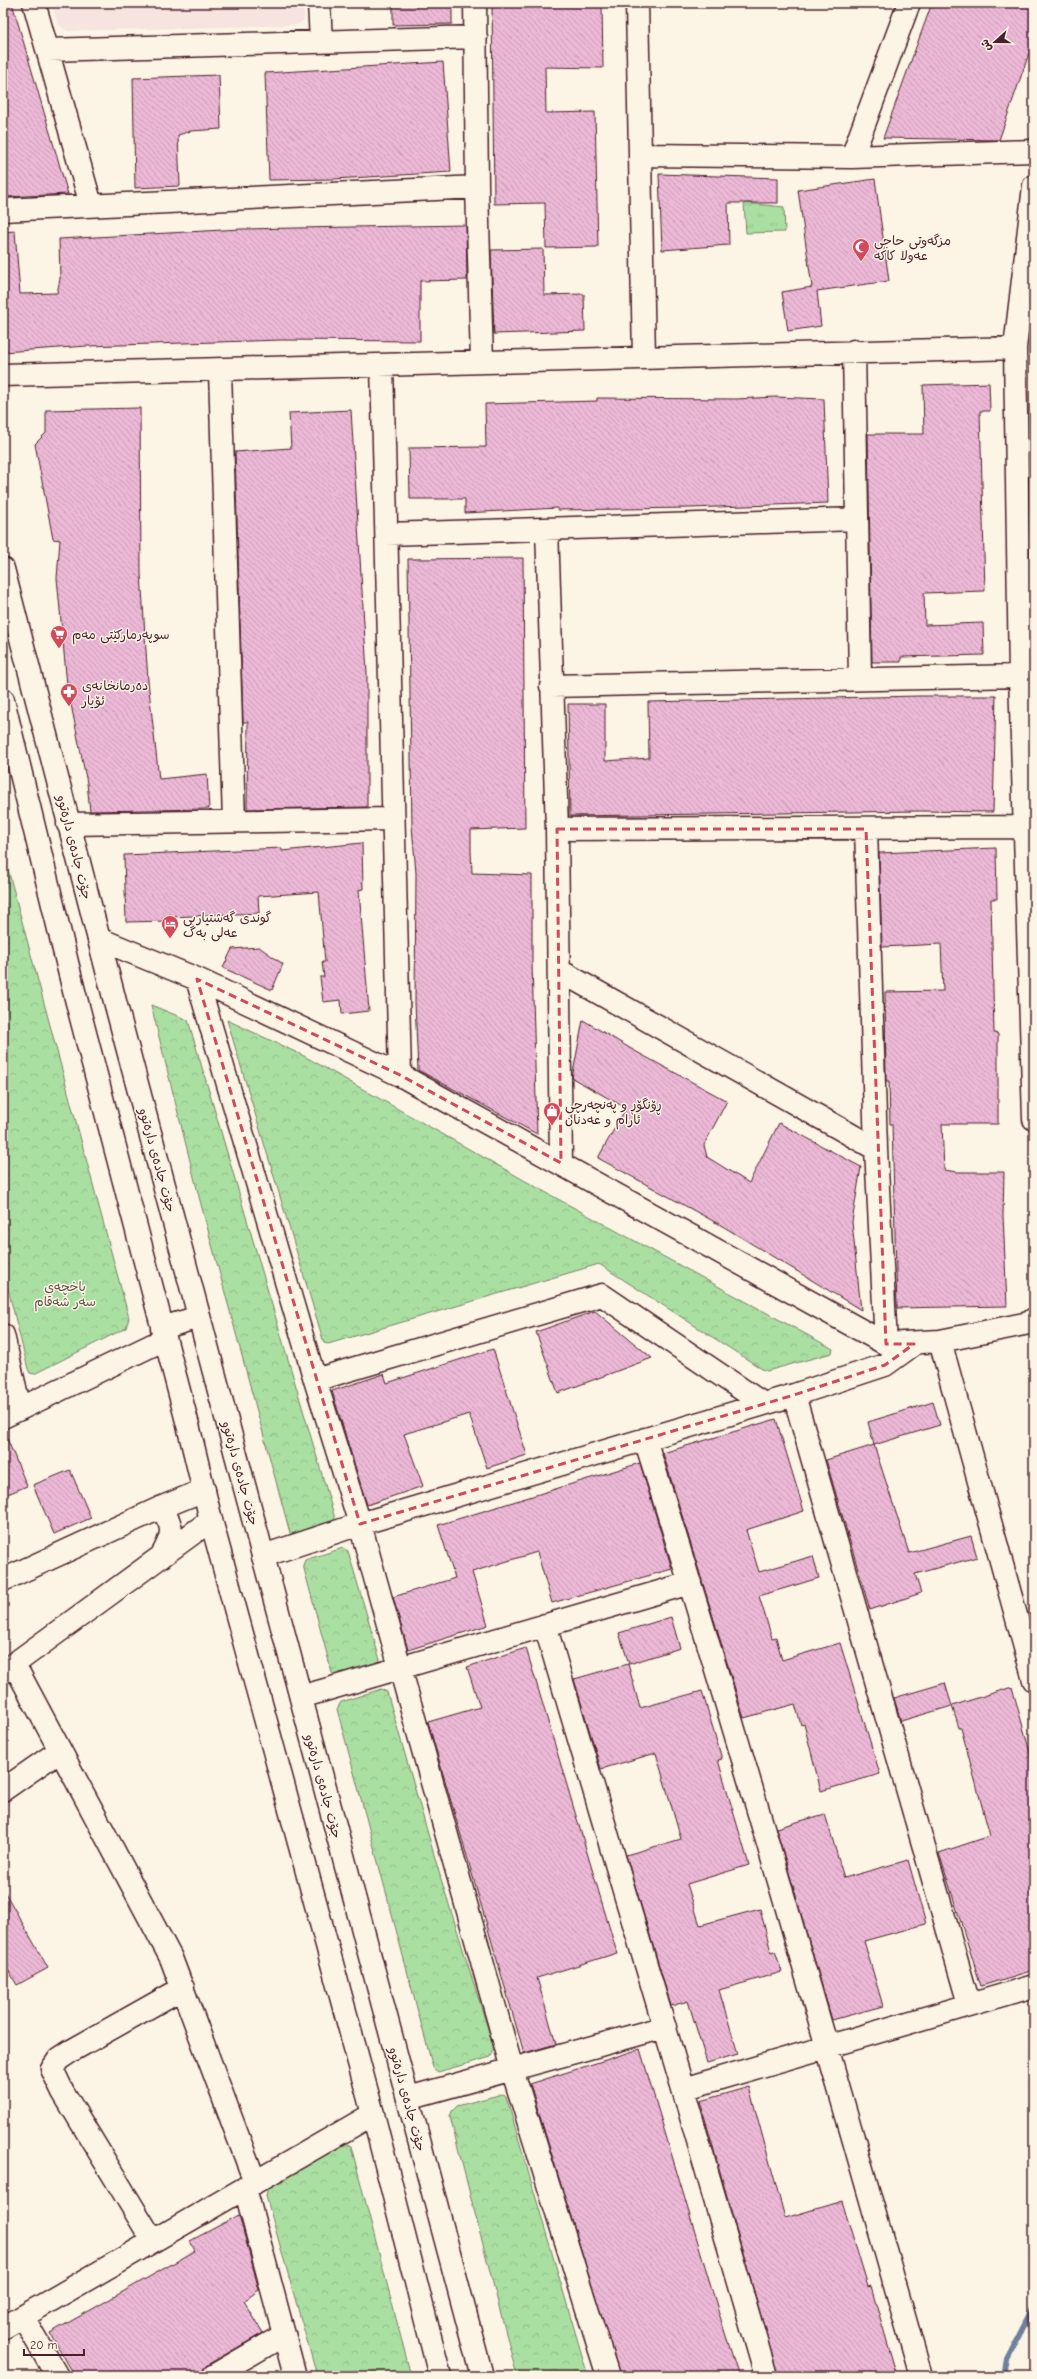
<svg xmlns="http://www.w3.org/2000/svg" width="1037" height="2379" viewBox="0 0 1037 2379" font-family="'Comic Neue','Playpen Sans Arabic',sans-serif">
  <style>
    .built { fill: #f7e3e0 }
    .grass { fill: url(#grass-tufts); stroke: #7a7f66 }
    .forest { fill: url(#forest-crowns); stroke: #7a7f66 }
    .lines { fill: none; stroke-linecap: round; stroke-linejoin: round }
    .stream { stroke: #70809c; stroke-width: 6 }
    .building { fill: url(#building-back-hatch); stroke: #4a1f2b }
    .minor-casing { stroke: #4a1f2b; stroke-width: 25 }
    .major-casing { stroke: #4a1f2b; stroke-width: 25 }
    .minor { stroke: #fcf5e5; stroke-width: 22 }
    .major { stroke: #fcf5e5; stroke-width: 22 }
    .marked { fill: none; stroke: #d1495b; stroke-width: 3; stroke-dasharray: 8 5; stroke-linejoin: round }
    .labels { text-anchor: middle; stroke-width: 3; stroke-linejoin: round; paint-order: stroke }
    .poi-label { font-size: 13px; fill: #4a1f2b; stroke: #fcf5e5; text-anchor: start }
    .street-label { font-size: 13px; fill: #4a1f2b; stroke: #fcf5e5 }
    .park-label { font-size: 13px; fill: #624f49; stroke: #fcf5e5 }
  </style>
  <defs>
    <pattern id="grass-tufts" width="24" height="20" patternUnits="userSpaceOnUse"><rect width="24" height="20" fill="#aadfa2"/><path d="M3 7l-1-3M5 7V3M7 7l1-3M15 17l-1-3M17 17v-4M19 17l1-3" fill="none" stroke="#94bf8c"/></pattern>
    <pattern id="forest-crowns" width="20" height="18" patternUnits="userSpaceOnUse"><rect width="20" height="18" fill="#aadfa2"/><path d="M2 6a3 3 0 1 1 6 0M12 15a3 3 0 1 1 6 0" fill="none" stroke="#94bf8c"/></pattern>
    <pattern id="building-back-hatch" width="6" height="6" patternUnits="userSpaceOnUse"><rect width="6" height="6" fill="#ebb8d5"/><path d="M-1 5l2 2M0 0l6 6M5-1l2 2" fill="none" stroke="#cb9eb7"/></pattern>
  </defs>
  <rect width="100%" height="100%" fill="#fcf5e5"/>
  <filter id="ink" filterUnits="userSpaceOnUse"><feTurbulence type="fractalNoise" baseFrequency=".025" numOctaves="2"/><feDisplacementMap in="SourceGraphic" scale="8" xChannelSelector="R" yChannelSelector="G"/><feConvolveMatrix kernelMatrix="1 2 1 2 8 2 1 2 1" color-interpolation-filters="sRGB"/></filter>
  <g filter="url(#ink)">
    <path class="built" d="M 52,3 L 304,3 L 304,20 L 297,25 L 67,31 L 57,23 Z"/>
    <path class="grass" d="M 744,203 L 784,207 L 785,232 L 746,233 Z"/>
    <path class="forest" d="M 3,851 L 129,1318 L 126,1328 L 34,1374 L 30,1373 L 28,1369 L 3,1269 Z
      M 151,1005 L 188,1020 L 336,1522 L 291,1535 L 290,1533 L 199,1197 Z
      M 227,1020 L 304,1056 L 545,1192 L 833,1349 L 832,1353 L 767,1371 L 762,1369 L 599,1264 L 328,1344 L 324,1343 Z
      M 343,1548 L 348,1551 L 380,1660 L 380,1663 L 336,1676 L 332,1673 L 303,1565 L 305,1560 Z
      M 381,1689 L 387,1692 L 441,1879 L 494,2048 L 491,2057 L 438,2072 L 433,2068 L 337,1709 L 341,1702 Z
      M 502,2094 L 506,2096 L 588,2376 L 517,2376 L 450,2117 L 452,2111 L 457,2106 Z
      M 343,2142 L 351,2146 L 411,2376 L 317,2376 L 266,2196 L 268,2186 Z"/>
    <g class="lines">
      <path class="stream" d="M 1004,2376 L 1007,2359 L 1034,2307"/>
    </g>
    <path class="building" d="M 3,3 L 12,3 L 68,194 L 6,197 L 3,188 Z
      M 393,3 L 452,3 L 452,24 L 393,25 Z
      M 492,3 L 602,3 L 603,68 L 545,67 L 546,113 L 595,112 L 598,247 L 546,248 L 545,203 L 494,204 Z
      M 932,3 L 1034,3 L 1034,39 L 999,140 L 883,138 Z
      M 443,62 L 451,172 L 334,179 L 269,180 L 265,73 Z
      M 219,75 L 221,129 L 191,131 L 178,135 L 180,186 L 135,188 L 133,78 Z
      M 659,174 L 778,178 L 778,203 L 728,203 L 729,245 L 662,250 Z
      M 875,179 L 889,281 L 817,291 L 821,326 L 788,331 L 782,292 L 812,287 L 798,190 Z
      M 466,225 L 467,280 L 420,281 L 420,341 L 282,340 L 87,346 L 3,352 L 3,232 L 15,231 L 20,294 L 57,293 L 60,279 L 59,239 L 241,229 Z
      M 543,249 L 544,295 L 584,294 L 585,331 L 494,334 L 491,250 Z
      M 989,383 L 990,411 L 980,411 L 985,591 L 924,593 L 925,625 L 983,623 L 984,655 L 901,657 L 901,662 L 872,662 L 868,434 L 924,434 L 923,385 Z
      M 775,397 L 824,399 L 828,503 L 690,508 L 558,510 L 558,508 L 465,513 L 465,499 L 410,499 L 409,448 L 486,447 L 485,404 L 597,401 L 597,398 L 736,399 Z
      M 140,408 L 141,574 L 148,681 L 159,779 L 207,774 L 209,809 L 90,811 L 87,783 L 67,685 L 57,578 L 60,540 L 53,539 L 35,444 L 46,433 L 46,410 Z
      M 351,410 L 367,673 L 367,807 L 247,809 L 248,722 L 243,722 L 235,452 L 291,448 L 289,413 Z
      M 523,558 L 525,828 L 471,830 L 471,851 L 472,873 L 532,875 L 532,963 L 537,1134 L 418,1070 L 415,1002 L 416,873 L 412,826 L 408,559 Z
      M 920,696 L 996,696 L 993,812 L 920,811 L 570,816 L 568,704 L 605,704 L 605,761 L 649,758 L 648,702 Z
      M 362,843 L 363,889 L 359,890 L 369,1011 L 342,1014 L 341,1000 L 323,1002 L 320,977 L 324,977 L 322,962 L 325,962 L 319,892 L 258,896 L 259,913 L 170,917 L 170,921 L 126,922 L 124,855 L 282,848 L 282,851 Z
      M 996,848 L 997,899 L 991,899 L 994,1033 L 998,1034 L 998,1124 L 942,1124 L 944,1170 L 958,1172 L 1004,1172 L 1003,1215 L 1007,1306 L 897,1308 L 892,1124 L 890,1124 L 889,1081 L 886,1081 L 885,992 L 943,991 L 941,944 L 882,947 L 879,853 Z
      M 259,947 L 283,964 L 272,990 L 223,968 L 232,949 Z
      M 583,1020 L 633,1050 L 727,1101 L 704,1145 L 707,1157 L 749,1183 L 779,1123 L 861,1167 L 852,1222 L 861,1310 L 724,1227 L 598,1158 L 626,1108 L 572,1078 Z
      M 595,1311 L 652,1358 L 558,1393 L 536,1332 Z
      M 493,1349 L 527,1455 L 487,1468 L 469,1414 L 404,1434 L 423,1486 L 367,1505 L 332,1391 L 384,1374 L 387,1383 Z
      M 933,1402 L 940,1425 L 874,1445 L 868,1422 Z
      M 776,1419 L 804,1511 L 746,1530 L 759,1572 L 813,1556 L 819,1578 L 759,1596 L 772,1638 L 776,1637 L 782,1660 L 840,1643 L 880,1774 L 821,1791 L 804,1724 L 801,1725 L 795,1704 L 744,1718 L 663,1453 Z
      M 3,1429 L 27,1486 L 3,1496 Z
      M 874,1445 L 909,1553 L 971,1536 L 977,1557 L 915,1574 L 921,1593 L 870,1610 L 826,1460 Z
      M 640,1463 L 672,1569 L 552,1603 L 537,1552 L 472,1572 L 488,1625 L 408,1650 L 393,1597 L 455,1578 L 438,1525 Z
      M 70,1470 L 91,1518 L 54,1534 L 33,1485 Z
      M 671,1617 L 680,1648 L 629,1664 L 619,1633 Z
      M 526,1648 L 617,1953 L 537,1978 L 556,2044 L 524,2053 L 428,1722 L 480,1707 L 467,1667 Z
      M 628,1664 L 640,1708 L 702,1691 L 722,1759 L 718,1760 L 749,1865 L 687,1884 L 700,1925 L 760,1909 L 771,1952 L 775,1951 L 782,1972 L 719,1990 L 738,2054 L 707,2063 L 688,2001 L 671,2006 L 626,1855 L 681,1839 L 656,1753 L 601,1769 L 574,1679 Z
      M 945,1683 L 952,1706 L 901,1721 L 894,1698 Z
      M 1012,1687 L 1034,1767 L 1034,1970 L 981,1986 L 939,1853 L 990,1836 L 961,1728 L 959,1728 L 952,1706 Z
      M 825,1814 L 844,1878 L 908,1860 L 926,1924 L 864,1941 L 883,2006 L 832,2020 L 776,1828 Z
      M 3,1889 L 48,1968 L 17,1985 L 3,1961 Z
      M 640,2049 L 725,2333 L 739,2376 L 620,2376 L 530,2084 Z
      M 749,2087 L 785,2218 L 842,2201 L 868,2287 L 871,2286 L 897,2376 L 778,2376 L 700,2101 Z
      M 239,2215 L 259,2290 L 244,2301 L 263,2333 L 207,2365 L 199,2376 L 75,2376 L 50,2333 L 195,2251 L 190,2241 Z"/>
    <g class="lines">
      <defs>
        <path id="minor" d="M 34,3 L 91,205
          M 319,3 L 321,41
          M 475,3 L 477,187 L 482,362
          M 637,3 L 644,358
          M 48,50 L 476,37
          M 640,155 L 852,157 L 1034,151
          M 852,157 L 909,3
          M 1034,186 L 1015,348 L 1020,676 L 1034,1119
          M 3,210 L 477,187
          M 854,351 L 860,678
          M 382,365 L 400,1075
          M 220,371 L 234,821
          M 3,375 L 1015,348
          M 547,529 L 557,829 L 561,1163
          M 387,534 L 857,519
          M 551,686 L 1020,676
          M 68,824 L 393,819
          M 557,829 L 1025,827
          M 866,829 L 876,1149 L 886,1344
          M 99,939 L 197,979 L 400,1075 L 886,1344 L 940,1341 L 1029,1323 L 1034,1319
          M 560,971 L 876,1149
          M 197,979 L 315,1380 L 360,1524 L 512,2069 L 608,2376
          M 3,1335 L 20,1409
          M 940,1341 L 1034,1680
          M 315,1380 L 602,1295 L 762,1403
          M 794,1395 L 969,2004
          M 3,1417 L 165,1339
          M 645,1439 C 743,1750 832,2063 921,2376
          M 160,1508 C 176,1527 173,1536 161,1557
          M 263,1556 L 360,1524 L 794,1395 L 885,1365 L 914,1344
          M 3,1580 L 160,1508 L 204,1490
          M 545,1625 L 683,2089 L 766,2376
          M 14,1664 L 171,1958 L 255,2182
          M 3,1672 L 211,1520
          M 301,1697 L 690,1583
          M 3,1790 L 59,1751
          M 683,2089 L 1034,1986
          M 408,2098 L 665,2027
          M 245,2188 L 295,2376
          M 153,2241 L 63,2092 L 52,2069 L 59,2059 L 71,2051 L 183,1988
          M 23,2317 L 57,2376
          M 3,2328 L 373,2114
          M 213,2376 L 284,2335"/>
        <path id="major" d="M 3,569 L 117,1009 L 482,2376
          M 3,700 L 74,991 L 189,1429 L 211,1520 L 373,2114 L 440,2376
          M 162,1328 L 199,1317"/>
      </defs>
      <use href="#minor" class="minor-casing"/>
      <use href="#major" class="major-casing"/>
      <use href="#minor" class="minor"/>
      <use href="#major" class="major"/>
    </g>
  </g>
  <path class="marked" d="M 557,829 L 866,829 L 886,1344 L 914,1344 L 885,1365 L 794,1395 L 360,1524 L 197,979 L 400,1075 L 561,1163 Z"/>
  <defs>
    <symbol id="mosque-pin" viewBox="-11 -11 22 30"><path d="M0 17L-7.5 6A9.5 9.5 0 1 1 7.5 6Z" fill="#d1495b" stroke="#fcf5e5"/><path d="M3.5-4.9A6 6 0 1 0 3.5 4.9A5 5 0 1 1 3.5-4.9Z" fill="#fff"/></symbol>
    <symbol id="supermarket-pin" viewBox="-11 -11 22 30"><path d="M0 17L-7.5 6A9.5 9.5 0 1 1 7.5 6Z" fill="#d1495b" stroke="#fcf5e5"/><path d="M-6-5.5h2.5l.6 2H6L4.5 2H-2.5L-4.4-4H-6ZM-1.5 3.2a1.3 1.3 0 1 0 .1 0ZM3 3.2a1.3 1.3 0 1 0 .1 0Z" fill="#fff"/></symbol>
    <symbol id="pharmacy-pin" viewBox="-11 -11 22 30"><path d="M0 17L-7.5 6A9.5 9.5 0 1 1 7.5 6Z" fill="#d1495b" stroke="#fcf5e5"/><path d="M-2-6h4v4h4v4h-4v4h-4v-4h-4v-4h4Z" fill="#fff"/></symbol>
    <symbol id="hotel-pin" viewBox="-11 -11 22 30"><path d="M0 17L-7.5 6A9.5 9.5 0 1 1 7.5 6Z" fill="#d1495b" stroke="#fcf5e5"/><path d="M-6-4.5h1.5V1H6V5H4.5V3h-9V5H-6ZM-4 0a1.8 1.8 0 1 1 3.6 0ZM.5 0V-2.5h3Q6-2.5 6 0Z" fill="#fff"/></symbol>
    <symbol id="shop-pin" viewBox="-11 -11 22 30"><path d="M0 17L-7.5 6A9.5 9.5 0 1 1 7.5 6Z" fill="#d1495b" stroke="#fcf5e5"/><path d="M-5-2.5h2.3a2.7 3.5 0 0 1 5.4 0H5L5.5 6h-11ZM-1.5-2.5h3a1.5 2.3 0 0 0-3 0Z" fill="#fff"/></symbol>
  </defs>
  <g fill-rule="evenodd">
    <use href="#mosque-pin" x="851" y="237" width="20" height="27"/>
    <use href="#supermarket-pin" x="49" y="624" width="20" height="27"/>
    <use href="#pharmacy-pin" x="59" y="682" width="20" height="27"/>
    <use href="#hotel-pin" x="160" y="914" width="20" height="27"/>
    <use href="#shop-pin" x="542" y="1101" width="20" height="27"/>
  </g>
  <g class="labels">
    <g class="poi-label">
      <text x="874" y="245">مزگەوتی حاجی<tspan x="874" dy="15">عەولا کاکە</tspan></text>
      <text x="72" y="639">سوپەرمارکێتی مەم</text>
      <text x="82" y="690">دەرمانخانەی<tspan x="82" dy="15">ئۆیار</tspan></text>
      <text x="183" y="922">گوندی گەشتیاریی<tspan x="183" dy="15">عەلی بەگ</tspan></text>
      <text x="565" y="1109">ڕۆنگۆڕ و پەنچەرچی<tspan x="565" dy="15">ئارام و عەدنان</tspan></text>
    </g>
    <g class="street-label">
      <text transform="translate(75 847) rotate(76)" y="5">جۆت جادەی دارەتوو</text>
      <text transform="translate(158 1160) rotate(75)" y="5">جۆت جادەی دارەتوو</text>
      <text transform="translate(241 1473) rotate(75)" y="5">جۆت جادەی دارەتوو</text>
      <text transform="translate(324 1786) rotate(75)" y="5">جۆت جادەی دارەتوو</text>
      <text transform="translate(408 2099) rotate(75)" y="5">جۆت جادەی دارەتوو</text>
    </g>
    <g class="park-label">
      <text x="65" y="1291">باخچەی<tspan x="65" dy="15">سەر شەقام</tspan></text>
    </g>
  </g>
  <rect width="1037" height="2379" fill="none" stroke="#fcf5e5" stroke-width="16"/>
  <rect x="8" y="8" width="1021" height="2363" fill="none" stroke="#4a1f2b" stroke-width="1.5" filter="url(#ink)"/>
  <g transform="translate(995 42) rotate(249)" stroke="#fcf5e5" stroke-width="3" paint-order="stroke">
  <path d="M0-3L7 15L0 10L-7 15Z" fill="#4a1f2b"/>
  <text y="-6" font-size="11" font-weight="bold" text-anchor="middle" fill="#4a1f2b">ش</text>
  </g>
  <path d="M24 2349v6h60v-6" fill="none" stroke="#4a1f2b" stroke-width="2"/>
  <text x="30" y="2349" font-size="12" fill="#4a1f2b" stroke="#fcf5e5" stroke-width="3" paint-order="stroke">20 m</text>
</svg>
